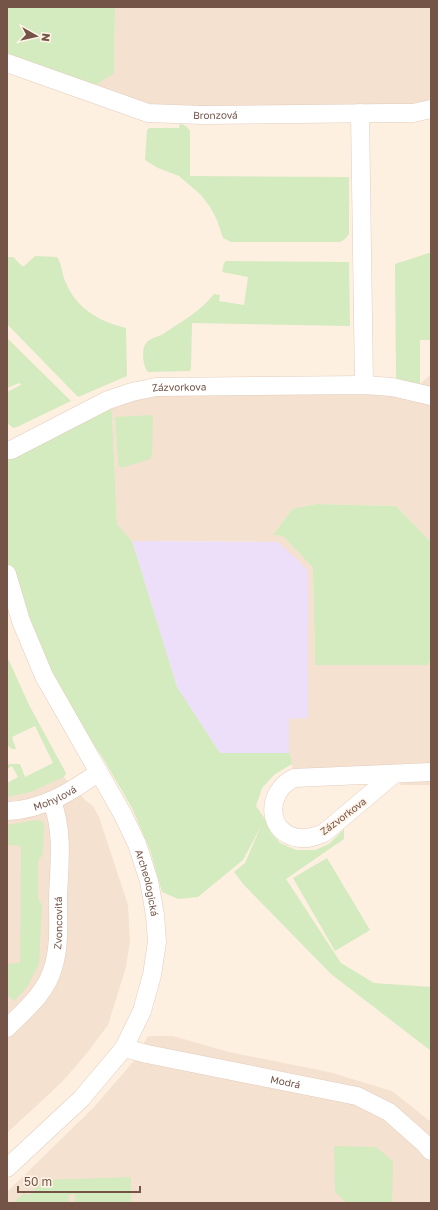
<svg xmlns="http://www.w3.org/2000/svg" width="438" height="1210" viewBox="0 0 438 1210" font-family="'Golos Text',sans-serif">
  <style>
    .residential { fill: #f5e1cf; fill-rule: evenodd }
    .education { fill: #eddef9 }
    .green { fill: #d4eabf }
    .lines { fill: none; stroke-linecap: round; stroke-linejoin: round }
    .minor-casing { stroke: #e3cdbf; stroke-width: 19 }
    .minor { stroke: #fff; stroke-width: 18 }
    .labels { text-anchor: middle; stroke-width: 3; stroke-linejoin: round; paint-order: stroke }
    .street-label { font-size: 10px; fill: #745447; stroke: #fff4e7 }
  </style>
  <rect width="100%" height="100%" fill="#fdf0e1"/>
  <path class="residential" d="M 115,7 L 431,7 L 431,109 L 201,115 L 86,92 L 114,73 Z
    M 431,374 L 431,542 L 396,506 L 316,504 L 292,509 L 273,535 L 283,536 L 313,568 L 315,665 L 427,665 L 431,661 L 431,785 L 401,785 L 394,774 L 294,778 L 290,754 L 289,753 L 289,719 L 308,718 L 278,542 L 132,541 L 127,536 L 117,524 L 112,412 L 108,400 L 156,387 L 392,387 L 420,384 ZM 115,417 L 128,465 L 121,468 L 118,465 Z
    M 64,777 L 85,800 L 93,806 L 99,817 L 128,905 L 130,941 L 126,967 L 108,1025 L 87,1053 L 62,1082 L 7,1133 L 7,796 L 31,792 Z
    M 148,1036 L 173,1036 L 229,1052 L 329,1072 L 392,1091 L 431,1122 L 431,1203 L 7,1203 L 7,1192 L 94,1107 L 133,1062 Z"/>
  <path class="education" d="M 132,541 L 278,542 L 308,570 L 308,718 L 289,719 L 289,753 L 220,753 L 177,687 Z"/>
  <path class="green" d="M 7,7 L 115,7 L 114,73 L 86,92 L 7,63 Z
    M 180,123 L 187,127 L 190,131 L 190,176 L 349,177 L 349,234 L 345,239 L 340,242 L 231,242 L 223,238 L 217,220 L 210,207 L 201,195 L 179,176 L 158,168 L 145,160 L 147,130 L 149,128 L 179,128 Z
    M 429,253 L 431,253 L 431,340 L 420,340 L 420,384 L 396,380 L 395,264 Z
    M 35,256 L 57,257 C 62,264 62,275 66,283 C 76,308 100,322 126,328 L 127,376 L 78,397 L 7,324 L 7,257 L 13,257 L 22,266 L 24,266 Z
    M 226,261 L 349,262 L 350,326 L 192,323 L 191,368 L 190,371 L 148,372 C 143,367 141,349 146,343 C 150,338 158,337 163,334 C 181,322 201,311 214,294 L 220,295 L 219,301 L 244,305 L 248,277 L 222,272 L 224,263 Z
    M 8,339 L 71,401 L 17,427 L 13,428 L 7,423 L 7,392 L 21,385 L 19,383 L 7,388 L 7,340 Z
    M 108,400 L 112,412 L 117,524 L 132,541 L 177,687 L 220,753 L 290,753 L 292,764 L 275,774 L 262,788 L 256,806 L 265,819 L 271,833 L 280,843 L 296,850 L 315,850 L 329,844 L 344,829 L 344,839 L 286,879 L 341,963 L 374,983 L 431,987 L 431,1051 L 331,974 L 244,885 L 234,872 L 245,863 L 261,826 L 243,860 L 198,897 L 178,899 L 162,892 L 150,850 L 132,808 L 101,755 L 44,676 L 7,574 L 7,450 Z
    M 153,415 L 152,455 L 150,459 L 121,468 L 118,465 L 115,417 Z
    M 316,504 L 396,506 L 431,542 L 431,661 L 427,665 L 315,665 L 313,568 L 283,536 L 273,535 L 292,509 Z
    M 7,656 L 29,705 L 66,773 L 64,777 L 31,792 L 7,797 L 7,783 L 18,777 L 12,766 L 7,769 L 7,765 L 9,764 L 20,764 L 25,777 L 53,763 L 35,726 L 12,737 L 16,749 L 12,749 L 7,745 Z
    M 37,820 L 43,822 L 44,825 L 43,854 L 38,861 L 38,898 L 42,905 L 39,964 L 27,987 L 14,1001 L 7,994 L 7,976 L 9,974 L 7,972 L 7,964 L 20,963 L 21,846 L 7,845 L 7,825 Z
    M 327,858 L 370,930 L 335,951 L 293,878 Z
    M 334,1146 L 376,1147 L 393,1161 L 392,1203 L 346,1202 L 335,1192 Z
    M 131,1177 L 131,1203 L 76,1203 L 75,1202 L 75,1194 L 69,1195 L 69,1203 L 13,1203 L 24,1193 L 28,1196 L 44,1180 Z"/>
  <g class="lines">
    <defs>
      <g id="minor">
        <path id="s1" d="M 7,63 L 148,113 L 201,115 L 389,113 L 413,113 L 431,109"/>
        <path d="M 360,113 L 364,385"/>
        <path id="s2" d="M 7,450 L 11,450 L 108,400 L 132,392 L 156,387 L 364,385 L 392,387 L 431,396"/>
        <path id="s3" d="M 7,574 L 21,621 L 44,676 L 122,813 L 137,844 L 149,881 L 155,915 L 157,942 L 152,975 L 142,1011 L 124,1048 L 81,1099 L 7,1168"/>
        <path d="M 394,774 L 324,833 C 316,836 309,839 300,838 C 267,835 264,793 294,778 L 431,772"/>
        <path id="s4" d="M 7,811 C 42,810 71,792 99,772"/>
        <path id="s5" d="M 7,1028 C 25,1010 46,993 53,968 C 60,946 58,921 58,898 C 59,867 64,832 52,802"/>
        <path id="s6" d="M 124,1048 L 147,1054 L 357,1096 L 389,1112 L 424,1143 L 431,1151"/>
      </g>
    </defs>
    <use href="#minor" class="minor-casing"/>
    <use href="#minor" class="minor"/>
  </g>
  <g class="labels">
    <g class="street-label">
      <text dy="4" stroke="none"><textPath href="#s1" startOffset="217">Bronzová</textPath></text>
      <text dy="4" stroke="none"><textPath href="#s2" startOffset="186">Zázvorkova</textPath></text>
      <text dy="4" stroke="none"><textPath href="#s4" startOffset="50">Mohylová</textPath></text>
      <text transform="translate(343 816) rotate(-37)" y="4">Zázvorkova</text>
      <text dy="4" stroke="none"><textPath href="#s3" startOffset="341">Archeologická</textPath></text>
      <text dy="4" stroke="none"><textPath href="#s5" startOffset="122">Zvoncovitá</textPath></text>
      <text dy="4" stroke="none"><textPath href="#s6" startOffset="165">Modrá</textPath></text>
    </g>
  </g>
  <rect width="438" height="1210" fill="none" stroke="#745447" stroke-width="16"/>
  <g transform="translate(36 36) rotate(98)" stroke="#fff4e7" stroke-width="3" paint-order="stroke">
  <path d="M0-3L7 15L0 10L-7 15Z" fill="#745447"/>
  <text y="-6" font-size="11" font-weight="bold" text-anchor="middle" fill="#745447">N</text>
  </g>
  <path d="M18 1186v6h122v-6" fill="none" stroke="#745447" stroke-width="2"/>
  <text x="24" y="1186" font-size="12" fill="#745447" stroke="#fff4e7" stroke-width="3" paint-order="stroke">50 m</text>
</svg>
